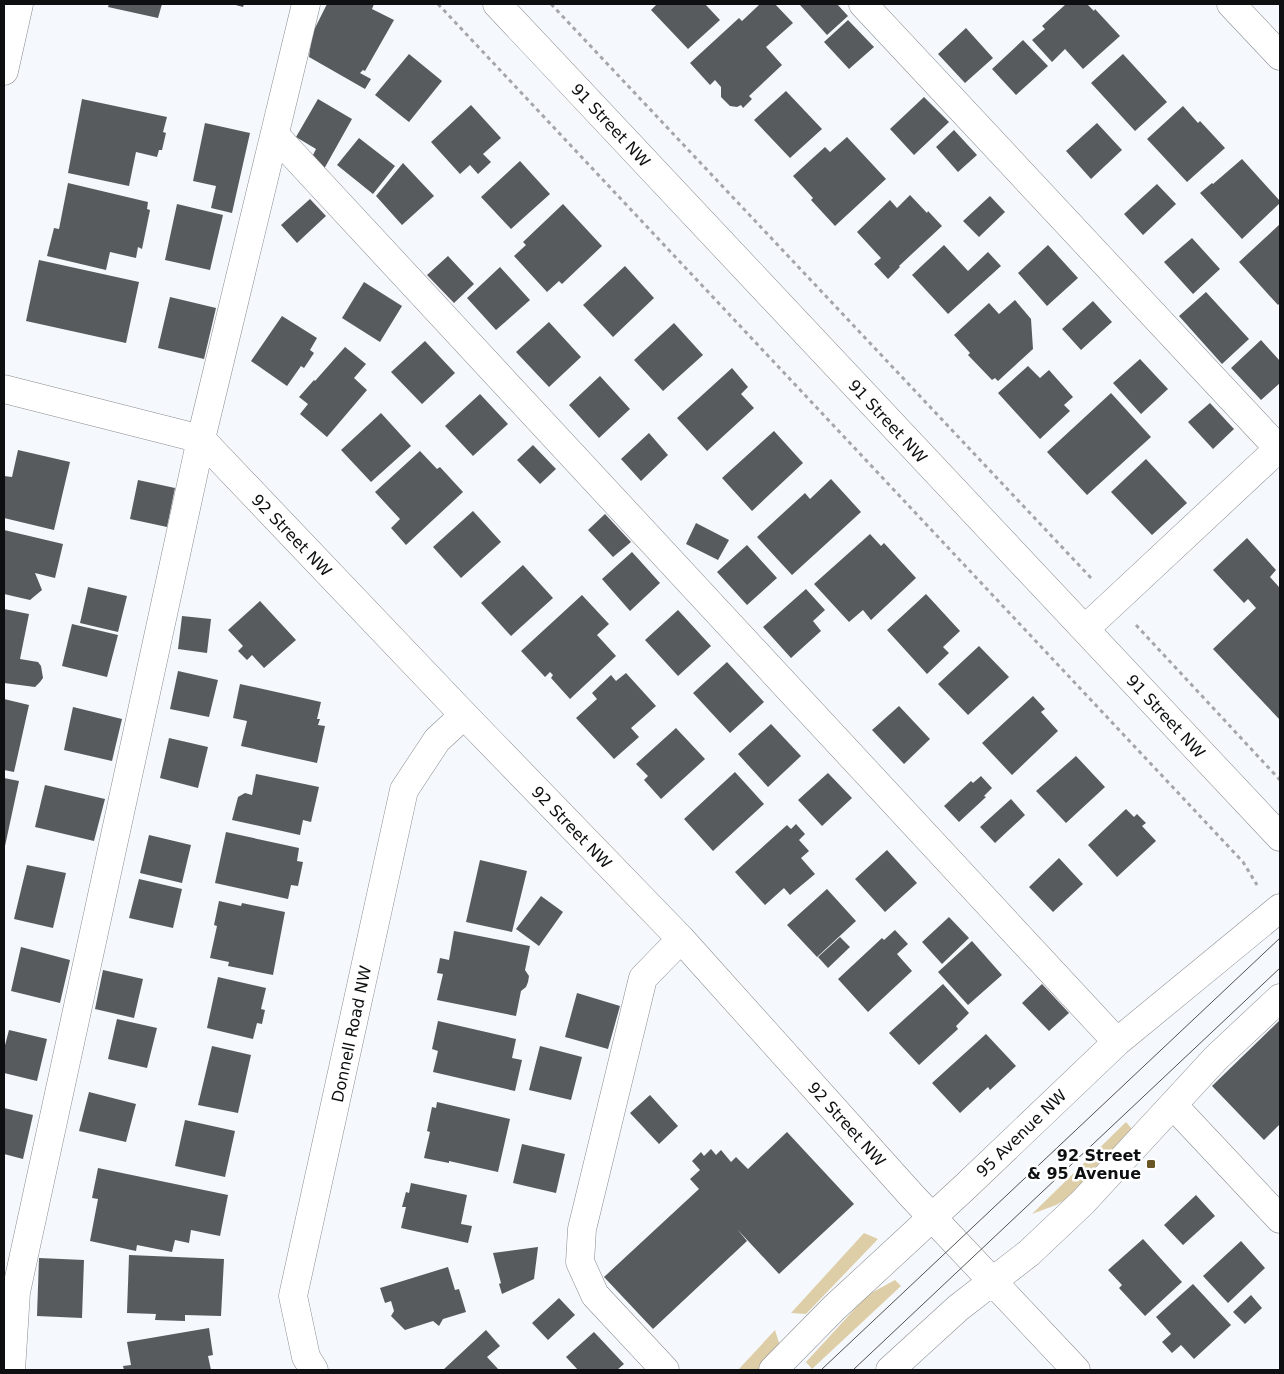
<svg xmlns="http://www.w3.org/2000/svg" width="1284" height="1374" viewBox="0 0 1284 1374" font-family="'DejaVu Sans',sans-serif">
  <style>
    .green { fill: #decea7 }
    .building { fill: #585b5e }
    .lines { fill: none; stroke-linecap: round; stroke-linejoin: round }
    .minor-casing { stroke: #898c90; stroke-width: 29 }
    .path { stroke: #a4a6a9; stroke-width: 3; stroke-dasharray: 4 4; stroke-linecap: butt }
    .minor { stroke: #fff; stroke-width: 28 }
    .tram { stroke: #505253; stroke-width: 1 }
    .poi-dot { fill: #695624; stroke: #fff; stroke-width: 2 }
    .labels { text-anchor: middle; stroke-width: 5; stroke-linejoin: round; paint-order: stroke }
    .street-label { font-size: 16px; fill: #0e0f10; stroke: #fff }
    .poi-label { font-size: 16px; font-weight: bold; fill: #0e0f10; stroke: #fff; text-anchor: end }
  </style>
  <rect width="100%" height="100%" fill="#f5f8fc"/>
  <path class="green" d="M 1126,1122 L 1132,1129 L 1081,1186 L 1068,1198 L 1056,1205 L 1032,1214 Z
    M 864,1233 L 878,1239 L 806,1314 L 791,1313 Z
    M 895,1280 L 901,1286 L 812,1369 L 806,1362 L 863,1300 L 873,1292 Z
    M 775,1330 L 780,1346 L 758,1370 L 738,1370 Z"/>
  <path class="building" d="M 109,4 L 162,4 L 158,18 L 108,7 Z
    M 232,4 L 244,4 L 243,7 Z
    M 327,4 L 374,4 L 372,9 L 394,20 L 365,71 L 363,70 L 360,73 L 371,79 L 365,89 L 309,57 L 312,34 Z
    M 657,4 L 705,4 L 720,20 L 688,49 L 651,10 Z
    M 760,4 L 775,4 L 793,23 L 766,47 L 782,65 L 749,96 L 752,99 L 743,108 L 741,105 L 737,107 L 730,106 L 721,97 L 721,87 L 715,80 L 710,85 L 690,63 L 739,18 L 742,21 Z
    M 802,4 L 837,4 L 848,16 L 827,35 L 800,5 Z
    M 1066,4 L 1087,4 L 1094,11 L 1095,9 L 1120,36 L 1083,69 L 1065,49 L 1052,62 L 1032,40 L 1045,29 L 1042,26 Z
    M 848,20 L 874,47 L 849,69 L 824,42 Z
    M 966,28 L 993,58 L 965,83 L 938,54 Z
    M 1023,40 L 1048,66 L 1016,95 L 992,69 Z
    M 409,54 L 442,81 L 409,122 L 375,95 Z
    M 1123,54 L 1167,102 L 1135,131 L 1091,83 Z
    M 786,91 L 822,129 L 790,158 L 754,120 Z
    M 924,97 L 949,122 L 914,155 L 890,129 Z
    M 82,99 L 167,117 L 163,132 L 166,133 L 162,150 L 159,150 L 157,157 L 136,152 L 129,186 L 68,173 Z
    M 318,99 L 352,119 L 324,169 L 312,157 L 316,149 L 296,137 Z
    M 471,105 L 501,138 L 483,154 L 491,162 L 478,174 L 470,165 L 460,174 L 431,142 Z
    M 1183,106 L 1198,123 L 1200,121 L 1225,148 L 1187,182 L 1147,139 Z
    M 205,123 L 250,133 L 232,213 L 211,208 L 216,186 L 193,181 Z
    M 1097,123 L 1122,150 L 1091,179 L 1066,151 Z
    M 954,130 L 977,155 L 958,172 L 936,147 Z
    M 847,137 L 886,179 L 835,226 L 811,200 L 813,198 L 793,176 L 825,147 L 830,152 Z
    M 359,138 L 395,166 L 373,194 L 337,165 Z
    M 1242,159 L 1280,201 L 1280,203 L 1242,239 L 1200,193 L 1212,183 L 1213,184 Z
    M 520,161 L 550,194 L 511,229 L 481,197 Z
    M 403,163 L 434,196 L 402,225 L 376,196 Z
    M 68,183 L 148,202 L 147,209 L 150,210 L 142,249 L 138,247 L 136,258 L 110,252 L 106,270 L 47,256 L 54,228 L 59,229 Z
    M 1157,184 L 1176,204 L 1143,235 L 1124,214 Z
    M 910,195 L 927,213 L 928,211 L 942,226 L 899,266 L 900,267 L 888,279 L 874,264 L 881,258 L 857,232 L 890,200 L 897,208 Z
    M 990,196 L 1005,212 L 979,237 L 963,221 Z
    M 310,199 L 326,216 L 297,243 L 281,225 Z
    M 177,204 L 223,215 L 210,270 L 165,260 Z
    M 563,204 L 602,246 L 562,284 L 559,281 L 547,292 L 514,256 L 526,245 L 523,242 Z
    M 1280,224 L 1280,303 L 1278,305 L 1239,262 Z
    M 1192,238 L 1220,269 L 1193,294 L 1164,262 Z
    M 944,245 L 968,271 L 988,252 L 1001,266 L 948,314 L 912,275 Z
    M 1048,245 L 1078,278 L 1047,306 L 1018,273 Z
    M 448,256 L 474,284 L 454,303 L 427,275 Z
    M 39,260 L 139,282 L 126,343 L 26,321 Z
    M 625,266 L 654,298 L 613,337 L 583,305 Z
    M 500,267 L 530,300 L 496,330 L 467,298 Z
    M 364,282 L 402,306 L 380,342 L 342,318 Z
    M 1206,292 L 1249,339 L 1222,364 L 1179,316 Z
    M 170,297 L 216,308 L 204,359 L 158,348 Z
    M 1015,300 L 1031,319 L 1033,349 L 998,381 L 995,378 L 992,380 L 968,355 L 970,353 L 954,335 L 989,303 L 999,314 Z
    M 1093,301 L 1112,322 L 1081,350 L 1062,329 Z
    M 282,316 L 317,338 L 310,350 L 314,353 L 304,368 L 301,366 L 287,386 L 251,361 Z
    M 549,322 L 581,357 L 549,387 L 516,352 Z
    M 674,323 L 703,355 L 663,391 L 634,360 Z
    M 1261,340 L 1280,361 L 1280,383 L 1261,400 L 1231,368 Z
    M 425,341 L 455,373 L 422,404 L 391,372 Z
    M 345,347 L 366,364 L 354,378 L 367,390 L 327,437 L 300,414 L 308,404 L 299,397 L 314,380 L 315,381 Z
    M 1140,359 L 1168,389 L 1141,414 L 1113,383 Z
    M 1028,366 L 1040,378 L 1049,370 L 1073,397 L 1064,405 L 1070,411 L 1040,439 L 998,393 Z
    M 732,368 L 748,387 L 741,394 L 754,408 L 707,451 L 677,418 Z
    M 600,376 L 630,409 L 599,438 L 569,405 Z
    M 1111,393 L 1151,437 L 1087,495 L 1047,452 Z
    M 480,394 L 508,424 L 473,456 L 445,426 Z
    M 1210,403 L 1234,429 L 1213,449 L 1188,422 Z
    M 381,413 L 411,446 L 371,482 L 341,450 Z
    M 774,431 L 803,463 L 752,511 L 722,478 Z
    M 649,433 L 668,455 L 641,481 L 621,459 Z
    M 533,445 L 556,469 L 540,484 L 517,460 Z
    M 18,450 L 70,462 L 54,530 L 4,518 L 4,476 L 12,477 Z
    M 420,451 L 437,469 L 440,467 L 463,492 L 406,545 L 391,528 L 400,519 L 375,492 Z
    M 1146,459 L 1187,503 L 1152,535 L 1111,492 Z
    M 831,479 L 861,512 L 792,575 L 757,537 L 805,493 L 810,499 Z
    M 138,480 L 175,488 L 167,527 L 130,519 Z
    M 473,511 L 501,542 L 461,578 L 433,547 Z
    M 605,514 L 631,542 L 613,557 L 588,530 Z
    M 696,523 L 729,540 L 718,560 L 686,544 Z
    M 4,530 L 63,544 L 55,578 L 35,573 L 42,590 L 30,600 L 4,594 Z
    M 870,534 L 881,546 L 884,543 L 916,578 L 871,620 L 863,610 L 849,622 L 814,584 Z
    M 1247,538 L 1276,570 L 1270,577 L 1279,587 L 1280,586 L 1280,720 L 1213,649 L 1256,608 L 1248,599 L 1244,603 L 1213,570 Z
    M 747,545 L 777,578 L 747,605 L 717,572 Z
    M 632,552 L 660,583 L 630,611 L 602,579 Z
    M 523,565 L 553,598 L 511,636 L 481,603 Z
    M 88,587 L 127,596 L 118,632 L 80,623 Z
    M 806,589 L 825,610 L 813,621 L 821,631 L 791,658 L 763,627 Z
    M 926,594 L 960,631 L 943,647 L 949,653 L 927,674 L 887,630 Z
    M 582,595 L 609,624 L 597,635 L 616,656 L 570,699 L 551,678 L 553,675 L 550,672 L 545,677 L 521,651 Z
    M 260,601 L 296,640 L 264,668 L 252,655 L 247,660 L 238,651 L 243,646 L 228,630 Z
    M 4,609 L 29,614 L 20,659 L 38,662 L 41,666 L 43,678 L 40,682 L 35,687 L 4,683 Z
    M 678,610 L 711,646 L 678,676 L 645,640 Z
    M 182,616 L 211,619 L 207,653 L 178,649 Z
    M 72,624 L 118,635 L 107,677 L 62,666 Z
    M 979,646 L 1009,677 L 968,715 L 938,684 Z
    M 727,662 L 764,702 L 730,733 L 693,693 Z
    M 178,671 L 218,680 L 209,717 L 170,709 Z
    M 626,673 L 656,706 L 631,728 L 639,737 L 614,759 L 576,718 L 597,699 L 592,693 L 611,675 L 616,681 Z
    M 240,684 L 321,702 L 317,719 L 320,719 L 318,725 L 325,726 L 317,763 L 241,746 L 247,721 L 233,718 Z
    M 1033,696 L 1045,709 L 1041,712 L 1058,731 L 1012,775 L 982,743 Z
    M 4,699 L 29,705 L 14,772 L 4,770 Z
    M 899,706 L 930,739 L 904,764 L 872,730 Z
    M 73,707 L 122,719 L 112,761 L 64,750 Z
    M 771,724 L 801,756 L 768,787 L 738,754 Z
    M 676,728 L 705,759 L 661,799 L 644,780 L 648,776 L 636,764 Z
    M 169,738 L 208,747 L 198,788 L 160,778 Z
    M 1076,756 L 1105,787 L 1066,823 L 1036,791 Z
    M 735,772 L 764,804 L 713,851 L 684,819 Z
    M 828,773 L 852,798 L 822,826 L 798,800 Z
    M 256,774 L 319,787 L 311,822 L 303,820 L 300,835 L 232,820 L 238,797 L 245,793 L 252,795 Z
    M 981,776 L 992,788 L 984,796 L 986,797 L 959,822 L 944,806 L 971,781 L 973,783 Z
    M 4,778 L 19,781 L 5,846 L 4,846 Z
    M 45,785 L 105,799 L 94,841 L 35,827 Z
    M 1011,799 L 1025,815 L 995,843 L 980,827 Z
    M 1126,809 L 1134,817 L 1137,814 L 1146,823 L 1142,826 L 1156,841 L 1117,877 L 1088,845 Z
    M 796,824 L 805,834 L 799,840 L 809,851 L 801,858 L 815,874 L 790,895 L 784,888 L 765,905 L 735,872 L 787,825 L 791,829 Z
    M 226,832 L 299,848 L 297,861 L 303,862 L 298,886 L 291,885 L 288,899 L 215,883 Z
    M 149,835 L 191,845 L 182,883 L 140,873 Z
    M 887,850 L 917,883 L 885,912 L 855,879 Z
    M 1059,858 L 1083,884 L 1053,912 L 1029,887 Z
    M 480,860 L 527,871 L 512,932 L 466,922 Z
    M 27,865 L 66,873 L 53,928 L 14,919 Z
    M 139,879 L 182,889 L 173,928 L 129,918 Z
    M 827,889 L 856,921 L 817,957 L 787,925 Z
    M 541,896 L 563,912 L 539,946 L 516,929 Z
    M 219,901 L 241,906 L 242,903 L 285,912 L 273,975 L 228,966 L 229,962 L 210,958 L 217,926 L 214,925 Z
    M 949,917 L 969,938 L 942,964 L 922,942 Z
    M 895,930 L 908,944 L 897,954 L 912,971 L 868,1012 L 838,979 L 882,938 L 884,940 Z
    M 454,931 L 530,946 L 525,970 L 529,976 L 528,982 L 526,987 L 521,991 L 516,1016 L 437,1000 L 443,974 L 437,973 L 440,958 L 449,960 Z
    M 840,937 L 850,947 L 828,968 L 818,957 Z
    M 972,941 L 1002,975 L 968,1005 L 938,972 Z
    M 21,947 L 70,960 L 60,1003 L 11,991 Z
    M 103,970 L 143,979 L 134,1018 L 95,1009 Z
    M 218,977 L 266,988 L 261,1009 L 265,1010 L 262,1024 L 257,1023 L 253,1039 L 207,1028 Z
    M 943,984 L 969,1013 L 956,1026 L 958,1029 L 919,1065 L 889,1033 Z
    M 1042,984 L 1069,1013 L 1049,1031 L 1022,1003 Z
    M 577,993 L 620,1006 L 608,1049 L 565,1037 Z
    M 117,1019 L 157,1028 L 147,1068 L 108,1059 Z
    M 1280,1020 L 1280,1124 L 1264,1140 L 1212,1086 Z
    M 438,1021 L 516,1039 L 512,1058 L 522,1060 L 515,1091 L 433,1072 L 438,1051 L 432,1049 Z
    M 9,1030 L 47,1039 L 37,1081 L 4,1073 L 4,1049 Z
    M 986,1034 L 1016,1066 L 990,1090 L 988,1087 L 960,1113 L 932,1083 Z
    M 212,1046 L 251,1055 L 238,1113 L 198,1105 Z
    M 540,1046 L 582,1057 L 571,1100 L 529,1090 Z
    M 89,1092 L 136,1104 L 126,1142 L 79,1131 Z
    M 650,1095 L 678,1126 L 659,1144 L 630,1113 Z
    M 437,1102 L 510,1119 L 498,1172 L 449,1161 L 449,1163 L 424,1158 L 430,1132 L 427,1131 L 432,1107 L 436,1108 Z
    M 4,1108 L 33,1115 L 23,1159 L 4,1154 Z
    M 185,1120 L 235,1131 L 225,1177 L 175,1166 Z
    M 787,1132 L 854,1204 L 779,1274 L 737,1229 L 747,1241 L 653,1329 L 604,1277 L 699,1189 L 690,1179 L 700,1170 L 692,1161 L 701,1152 L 704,1156 L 711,1149 L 716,1155 L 721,1150 L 731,1162 L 736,1157 L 748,1169 Z
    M 522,1144 L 565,1154 L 556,1193 L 513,1183 Z
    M 98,1168 L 228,1195 L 220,1236 L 191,1230 L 189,1243 L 175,1240 L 172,1252 L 137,1245 L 136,1251 L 90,1241 L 98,1199 L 92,1198 Z
    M 411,1183 L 467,1195 L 461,1224 L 472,1226 L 468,1243 L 401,1228 L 406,1207 L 402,1207 L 406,1192 L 409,1193 Z
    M 1196,1195 L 1215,1216 L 1183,1245 L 1164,1225 Z
    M 1143,1239 L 1182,1282 L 1145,1316 L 1119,1288 L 1122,1285 L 1108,1270 Z
    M 1241,1241 L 1265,1268 L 1228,1303 L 1203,1276 Z
    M 538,1247 L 534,1279 L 502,1294 L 499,1284 L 501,1283 L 493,1253 Z
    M 129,1255 L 224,1259 L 221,1316 L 185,1315 L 185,1321 L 155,1320 L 156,1314 L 127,1313 Z
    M 39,1258 L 84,1260 L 82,1318 L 37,1316 Z
    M 448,1267 L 455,1290 L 459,1289 L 466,1312 L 443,1319 L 439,1326 L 433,1321 L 405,1330 L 391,1316 L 394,1311 L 391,1301 L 385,1303 L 380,1288 Z
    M 1193,1284 L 1231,1325 L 1194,1359 L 1181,1345 L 1172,1353 L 1162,1342 L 1171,1334 L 1156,1317 Z
    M 1251,1295 L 1262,1308 L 1245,1324 L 1233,1312 Z
    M 559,1298 L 575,1315 L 548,1340 L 532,1323 Z
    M 209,1328 L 213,1355 L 208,1356 L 211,1370 L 124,1370 L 123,1366 L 131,1365 L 127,1342 Z
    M 486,1330 L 500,1346 L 487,1357 L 499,1370 L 443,1370 Z
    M 594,1332 L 624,1364 L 617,1370 L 578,1370 L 566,1357 Z"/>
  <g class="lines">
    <defs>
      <path id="minor" d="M 497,4 L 1280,837
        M 863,4 L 1278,448
        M 1231,4 L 1280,56
        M 4,71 L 19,4
        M 275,135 L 1117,1042
        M 4,389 L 201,439 L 464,715 L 681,939 L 912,1196 L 1076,1370
        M 1085,629 L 1280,447
        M 1173,1105 L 1280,1219
        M 11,1370 L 16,1292 L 201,439 L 306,4
        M 314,1370 L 306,1357 L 293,1296 L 404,790 L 437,740 L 464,715
        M 665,1370 L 595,1295 L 580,1262 L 582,1229 L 643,978 L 681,939
        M 773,1370 L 834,1308 L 966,1186 L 1117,1042 L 1280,908
        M 890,1370 L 958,1308 L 1029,1253 L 1083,1202 L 1216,1058 L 1280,998"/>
    </defs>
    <use href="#minor" class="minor-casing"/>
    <path class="path" d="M 438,4 L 1243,862 L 1257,885
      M 551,4 L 1092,579
      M 1136,625 L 1280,780"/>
    <use href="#minor" class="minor"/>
    <path class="tram" d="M 821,1370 L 1280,938
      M 853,1370 L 1280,968"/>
  </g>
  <rect class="poi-dot" x="1146" y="1159" width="10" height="10" rx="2.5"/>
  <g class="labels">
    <g class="street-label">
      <text transform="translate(611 125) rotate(47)" y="6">91 Street NW</text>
      <text transform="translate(888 421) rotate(47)" y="6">91 Street NW</text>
      <text transform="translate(292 535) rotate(46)" y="6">92 Street NW</text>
      <text transform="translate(1166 716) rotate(47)" y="6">91 Street NW</text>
      <text transform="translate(572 827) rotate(46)" y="6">92 Street NW</text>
      <text transform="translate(351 1034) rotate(-78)" y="6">Donnell Road NW</text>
      <text transform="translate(847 1124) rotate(48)" y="6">92 Street NW</text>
      <text transform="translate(1021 1133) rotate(-44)" y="6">95 Avenue NW</text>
    </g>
    <g class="poi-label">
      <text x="1141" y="1161">92 Street<tspan x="1141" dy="18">&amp; 95 Avenue</tspan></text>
    </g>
  </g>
  <rect width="1284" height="1374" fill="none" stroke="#0e0f10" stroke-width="10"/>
</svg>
